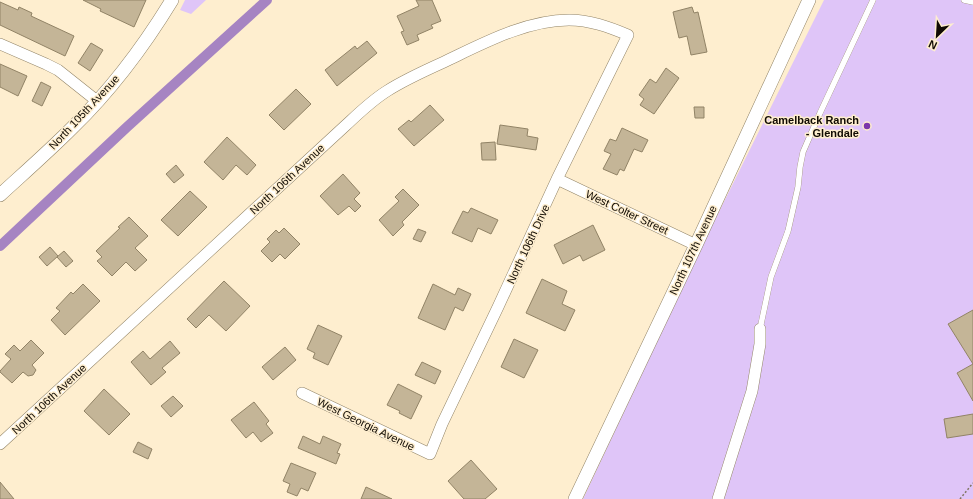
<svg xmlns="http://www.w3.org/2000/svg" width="973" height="499" viewBox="0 0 973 499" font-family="Helvetica,sans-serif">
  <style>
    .green { fill: #dfc5f8 }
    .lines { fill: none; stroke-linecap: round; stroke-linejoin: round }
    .canal { stroke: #a684c2; stroke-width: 10 }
    .building { fill: #c4b597; stroke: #918366 }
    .service-casing { stroke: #928467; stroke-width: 6 }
    .minor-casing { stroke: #928467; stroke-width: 12 }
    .tertiary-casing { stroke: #928467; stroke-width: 14 }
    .path { stroke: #807562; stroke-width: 1.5; stroke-dasharray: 2 2; stroke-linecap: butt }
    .service { stroke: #fff; stroke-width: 5.5 }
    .minor { stroke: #fff; stroke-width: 11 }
    .tertiary { stroke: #fff; stroke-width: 13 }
    .poi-dot { fill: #7c37aa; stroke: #feeecf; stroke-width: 1.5 }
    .labels { text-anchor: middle; stroke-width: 3; stroke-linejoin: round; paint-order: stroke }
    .street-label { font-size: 11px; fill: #110b03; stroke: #feeecf }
    .poi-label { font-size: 11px; font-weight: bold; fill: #110b03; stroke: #feeecf; text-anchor: end }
  </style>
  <rect width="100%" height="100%" fill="#feeecf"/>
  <path class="green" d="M 185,0 L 206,0 L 191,14 L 180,10 Z
    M 824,0 L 973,0 L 973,499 L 583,499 L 699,252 Z"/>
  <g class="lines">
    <path class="canal" d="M 0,246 L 127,127 L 267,0"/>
  </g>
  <path class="building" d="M 83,0 L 146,0 L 134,27 L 100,11 L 101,9 Z
    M 416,0 L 432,0 L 441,21 L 431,25 L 433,28 L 417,35 L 419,40 L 407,45 L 401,32 L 404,31 L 397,16 L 419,6 Z
    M 0,2 L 18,10 L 19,7 L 32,13 L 31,16 L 74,36 L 65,56 L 0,25 Z
    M 692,7 L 694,13 L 698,12 L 707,52 L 691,55 L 687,36 L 679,38 L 673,12 Z
    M 367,41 L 377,53 L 337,86 L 325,70 L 355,46 L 357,49 Z
    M 91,43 L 103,50 L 90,71 L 78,63 Z
    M 0,64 L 27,76 L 18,96 L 0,87 Z
    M 666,68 L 679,78 L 654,114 L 640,105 L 644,99 L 639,95 L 650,79 L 656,83 Z
    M 41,82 L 51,87 L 42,106 L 32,101 Z
    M 296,89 L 311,104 L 284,130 L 269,115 Z
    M 430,105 L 444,120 L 414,146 L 398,129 L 409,120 L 411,122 Z
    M 694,107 L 704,107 L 704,118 L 695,118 Z
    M 500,125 L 528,129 L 527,136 L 538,138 L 536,150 L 497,144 Z
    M 622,128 L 648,140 L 642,152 L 634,149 L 624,171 L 620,169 L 617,175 L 603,169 L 611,154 L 604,151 L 610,139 L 616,141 Z
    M 227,137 L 256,165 L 247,175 L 236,165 L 223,180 L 204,162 Z
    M 495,142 L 496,160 L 482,160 L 481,143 Z
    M 176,165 L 184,175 L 174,183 L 166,174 Z
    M 343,174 L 360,193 L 354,199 L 361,206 L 355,212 L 349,206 L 338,215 L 320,196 Z
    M 403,189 L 419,205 L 402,222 L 404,225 L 393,236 L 379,220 L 399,201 L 395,197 Z
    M 190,191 L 207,207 L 178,236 L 161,220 Z
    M 471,208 L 498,220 L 491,234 L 478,228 L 472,242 L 452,233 L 463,211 L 468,213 Z
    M 129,217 L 148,236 L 135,248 L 147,260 L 135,271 L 126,262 L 112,276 L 97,261 L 102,257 L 96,251 L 120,228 L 118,227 Z
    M 593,225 L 605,250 L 583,261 L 580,255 L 563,264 L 554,245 Z
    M 284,228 L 300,244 L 285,259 L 280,254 L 272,262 L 261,251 L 270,242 L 267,239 L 276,230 L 279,233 Z
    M 418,229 L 426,232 L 421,242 L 413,239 Z
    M 50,247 L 58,256 L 47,266 L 39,257 Z
    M 64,251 L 73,261 L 66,267 L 57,257 Z
    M 542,279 L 567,291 L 562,304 L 575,310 L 565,331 L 526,313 Z
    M 224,281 L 250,306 L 226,331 L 209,315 L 196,328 L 187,319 Z
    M 83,284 L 100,301 L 65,335 L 51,320 L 60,311 L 56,308 L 71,292 L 73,294 Z
    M 433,284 L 455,295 L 458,288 L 471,294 L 463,311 L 455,307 L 445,330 L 418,318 Z
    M 973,310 L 973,401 L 957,373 L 973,364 L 948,324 Z
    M 318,325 L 342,336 L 328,365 L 313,358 L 315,353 L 307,349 Z
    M 514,339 L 538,350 L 524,378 L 501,367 Z
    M 31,340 L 44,353 L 32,365 L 36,370 L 33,375 L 28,376 L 23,372 L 12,383 L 0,372 L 0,371 L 11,359 L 5,354 L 14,345 L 20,351 Z
    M 170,341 L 180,353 L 162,368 L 166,372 L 151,385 L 131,362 L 143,351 L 150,359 Z
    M 285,347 L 296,360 L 273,380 L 262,367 Z
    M 422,362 L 441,371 L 435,384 L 415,375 Z
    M 398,384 L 422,396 L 411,419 L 399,413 L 400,411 L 387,405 Z
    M 104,389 L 130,414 L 109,435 L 84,411 Z
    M 173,396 L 183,406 L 171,417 L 161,406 Z
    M 254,402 L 269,421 L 266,424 L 273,433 L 261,442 L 253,432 L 246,438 L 231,420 Z
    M 973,414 L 973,434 L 947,438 L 944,419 Z
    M 303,436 L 320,444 L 323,436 L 341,444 L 337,453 L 340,454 L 336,464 L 298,448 Z
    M 138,442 L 152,449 L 148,459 L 133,452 Z
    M 471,460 L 497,489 L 485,499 L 464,499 L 448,481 Z
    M 291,463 L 316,473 L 308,491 L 301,488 L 297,496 L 287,492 L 290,484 L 283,481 Z
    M 0,482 L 14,499 L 0,499 Z
    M 366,487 L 392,499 L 361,499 Z"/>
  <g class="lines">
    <defs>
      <path id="service" d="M 964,0 L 973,2
        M 760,329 L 771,277 L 788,231 L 798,187 L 800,167 L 803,152 L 820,113 L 873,0"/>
      <path id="minor" d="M 0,44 L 46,64 L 58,70 L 97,101
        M 557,179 L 696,245
        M 0,444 L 345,126 C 358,114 371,101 387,91 C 404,80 424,71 444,62 C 482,44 526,20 569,20 C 590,20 609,27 628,35 L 557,179 L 498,307 L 442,424 L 430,454 L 302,393
        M 718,499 L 752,391 L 760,344 L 760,329"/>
      <path id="tertiary" d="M 0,195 C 24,173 49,151 72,128 C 111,90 144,46 172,0
        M 575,499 L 696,245 L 809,0"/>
    </defs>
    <use href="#service" class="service-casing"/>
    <use href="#minor" class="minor-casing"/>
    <use href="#tertiary" class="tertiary-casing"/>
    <path class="path" d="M 960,499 L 973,483"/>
    <use href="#service" class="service"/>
    <use href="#minor" class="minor"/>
    <use href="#tertiary" class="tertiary"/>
  </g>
  <circle class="poi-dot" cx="867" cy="126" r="4"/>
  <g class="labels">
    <g class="street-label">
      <text transform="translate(84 112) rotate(-47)" y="4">North 105th Avenue</text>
      <text transform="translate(287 179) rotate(-43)" y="4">North 106th Avenue</text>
      <text transform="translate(627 212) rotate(25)" y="4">West Colter Street</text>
      <text transform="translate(528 244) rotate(-65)" y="4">North 106th Drive</text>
      <text transform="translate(693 250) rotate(-65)" y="4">North 107th Avenue</text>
      <text transform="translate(49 399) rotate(-43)" y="4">North 106th Avenue</text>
      <text transform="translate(366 424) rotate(26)" y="4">West Georgia Avenue</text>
    </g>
    <g class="poi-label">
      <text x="859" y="124">Camelback Ranch<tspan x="859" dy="13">- Glendale</tspan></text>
    </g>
  </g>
  <g transform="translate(937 36) rotate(205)" stroke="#feeecf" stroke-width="3" paint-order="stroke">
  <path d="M0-3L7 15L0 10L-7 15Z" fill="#110b03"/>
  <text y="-6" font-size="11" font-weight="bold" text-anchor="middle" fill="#110b03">N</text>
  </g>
</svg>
